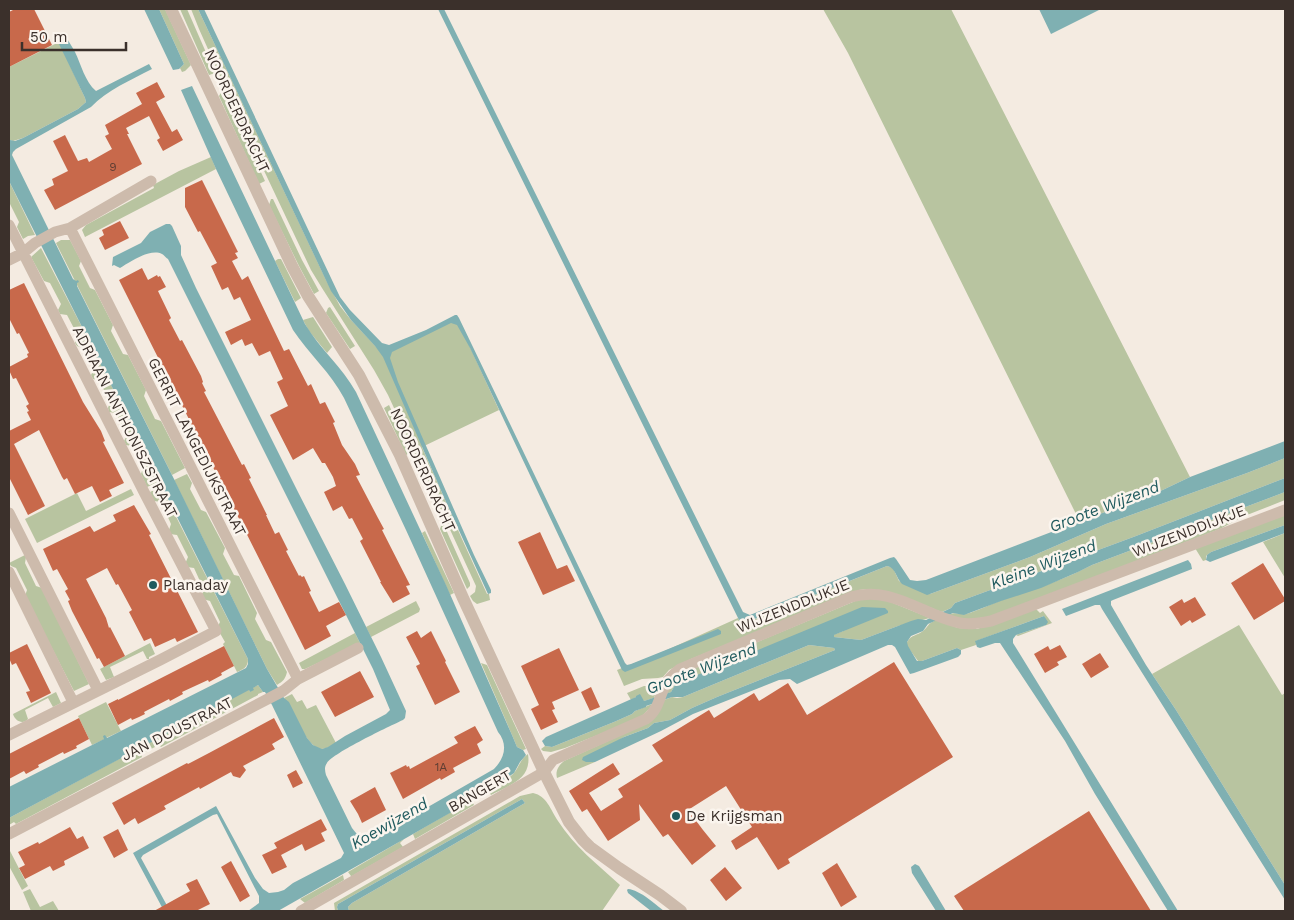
<svg xmlns="http://www.w3.org/2000/svg" width="1294" height="920" viewBox="0 0 1294 920" font-family="'Work Sans',sans-serif">
  <style>
    .green { fill: #b8c4a0 }
    .water { fill: #7fb0b2 }
    .building { fill: #c8694b }
    .lines { fill: none; stroke-linecap: round; stroke-linejoin: round }
    .minor { stroke: #cdbbac; stroke-width: 11 }
    .tertiary { stroke: #cdbbac; stroke-width: 12 }
    .poi-dot { fill: #1f5a5e; stroke: #fbf5ee; stroke-width: 2 }
    .labels { text-anchor: middle; stroke-width: 5; stroke-linejoin: round; paint-order: stroke }
    .number-label { font-size: 12px; fill: #5e3e33 }
    .street-label { font-size: 15px; fill: #3b302b; stroke: #fbf5ee }
    .poi-label { font-size: 15px; fill: #3b302b; stroke: #fbf5ee; text-anchor: start }
    .water-label { font-size: 16px; font-style: italic; fill: #1f5a5e; stroke: #fbf5ee }
  </style>
  <rect width="100%" height="100%" fill="#f4ebe1"/>
  <path class="green" d="M 159,9 L 165,9 L 191,65 L 185,71 L 182,72 L 180,68 L 184,64 Z
    M 180,9 L 187,9 L 215,73 L 209,75 Z
    M 191,9 L 198,9 L 326,280 L 340,306 L 351,320 L 380,351 L 457,319 L 499,410 L 422,447 L 462,539 L 487,594 L 489,594 L 490,600 L 477,604 L 473,601 L 470,596 L 475,592 L 476,586 L 388,395 L 374,370 L 322,288 L 311,270 L 233,105 L 199,29 Z
    M 823,9 L 951,9 L 1190,477 L 1152,495 L 1075,523 L 1076,520 L 1076,514 L 848,53 Z
    M 59,42 L 85,98 L 86,102 L 78,109 L 23,138 L 13,141 L 10,140 L 9,137 L 9,67 Z
    M 223,90 L 265,181 L 259,184 L 219,96 L 222,91 Z
    M 211,157 L 216,169 L 85,237 L 82,230 L 86,225 L 154,188 L 153,185 L 179,171 Z
    M 9,181 L 35,235 L 28,236 L 23,239 L 17,227 L 19,222 L 9,202 Z
    M 271,199 L 273,199 L 302,260 L 319,291 L 314,294 L 299,266 L 269,205 Z
    M 61,240 L 70,240 L 81,261 L 79,266 L 90,288 L 95,290 L 113,325 L 111,331 L 123,354 L 128,355 L 146,390 L 144,396 L 155,419 L 161,421 L 185,468 L 172,475 L 56,243 Z
    M 41,248 L 97,356 L 158,482 L 147,487 L 141,474 L 143,468 L 132,446 L 126,445 L 124,441 L 127,435 L 116,413 L 109,412 L 108,408 L 110,402 L 99,380 L 93,379 L 91,375 L 94,369 L 83,348 L 77,346 L 75,343 L 78,336 L 67,315 L 60,314 L 58,310 L 61,304 L 50,283 L 44,281 L 31,257 Z
    M 278,259 L 281,259 L 301,298 L 295,302 L 275,261 Z
    M 330,307 L 355,346 L 350,349 L 326,313 L 328,308 Z
    M 313,317 L 332,347 L 327,353 L 309,331 L 303,320 Z
    M 389,405 L 411,452 L 406,455 L 384,408 Z
    M 1285,458 L 1285,478 L 1136,536 L 955,603 L 951,608 L 942,612 C 920,604 882,585 859,590 L 691,659 L 669,670 L 663,677 L 658,678 L 642,679 L 624,686 L 617,670 L 658,654 L 738,618 L 740,622 L 743,624 L 887,566 L 893,568 L 899,581 L 927,594 L 930,594 L 1030,557 L 1106,524 L 1247,473 Z
    M 187,474 L 192,483 L 190,489 L 201,510 L 206,512 L 225,548 L 223,554 L 234,575 L 239,576 L 257,613 L 255,619 L 266,640 L 271,642 L 287,672 C 285,680 283,681 277,685 L 267,669 L 174,480 Z
    M 161,487 L 248,659 C 248,667 244,669 237,672 L 223,644 L 225,642 L 217,628 L 220,622 L 210,601 L 203,599 L 201,596 L 204,590 L 194,568 L 187,567 L 185,564 L 188,557 L 177,535 L 170,534 L 169,530 L 171,524 L 161,502 L 154,501 L 150,492 Z
    M 131,489 L 134,495 L 37,543 L 25,519 L 77,493 L 86,511 Z
    M 1285,492 L 1285,500 L 1242,517 L 1220,529 L 994,616 L 966,620 L 948,615 C 956,611 959,615 966,614 C 978,611 990,604 1002,600 C 1033,590 1063,580 1092,565 Z
    M 1285,514 L 1285,525 L 1211,552 L 1206,556 L 1206,560 L 1203,561 L 1195,548 Z
    M 442,523 L 443,523 L 470,583 L 470,586 L 467,589 L 440,529 Z
    M 425,531 L 454,593 L 450,595 L 422,533 Z
    M 1285,533 L 1285,578 L 1263,542 Z
    M 25,555 L 26,557 L 25,563 L 36,586 L 42,588 L 89,684 L 74,691 L 25,596 L 27,590 L 16,568 L 11,566 L 9,563 Z
    M 860,599 L 883,599 L 930,618 L 898,626 L 861,640 L 834,637 L 833,635 L 846,630 L 722,665 L 675,685 L 671,692 L 666,694 L 673,681 L 681,674 Z
    M 416,601 L 420,609 L 419,612 L 371,637 L 366,627 Z
    M 1036,609 L 1040,613 L 1043,611 L 1052,623 L 1018,636 L 1016,635 L 1046,625 L 1044,616 L 976,641 L 976,645 L 961,650 L 957,648 L 922,661 L 918,661 L 907,646 L 907,642 C 912,634 917,636 923,631 C 930,625 926,625 936,620 L 958,628 L 977,629 Z
    M 1239,625 L 1282,695 L 1285,693 L 1285,885 L 1176,710 L 1152,674 Z
    M 355,633 L 360,643 L 348,649 L 305,669 L 302,669 L 299,663 Z
    M 150,643 L 155,654 L 149,657 L 149,659 L 147,659 L 143,651 L 110,667 L 114,677 L 106,680 L 100,669 Z
    M 809,645 L 834,648 L 835,650 L 717,697 L 692,708 L 670,720 L 654,723 L 648,728 L 624,737 L 586,762 L 595,762 L 557,778 C 555,771 559,765 564,761 L 641,726 L 664,700 L 672,697 L 677,698 L 683,697 Z
    M 481,663 L 487,665 L 526,749 L 523,750 L 517,747 L 512,735 Z
    M 258,685 L 263,692 L 258,694 L 258,695 L 161,747 L 159,745 L 141,754 L 142,757 L 16,824 L 14,822 L 9,825 L 9,818 L 249,689 L 250,692 L 252,688 Z
    M 644,686 C 650,686 653,686 657,690 L 654,698 L 644,701 L 636,697 L 631,700 L 627,693 Z
    M 56,692 L 61,703 L 53,707 L 48,698 L 25,710 L 28,719 C 23,725 15,721 13,714 Z
    M 292,694 L 297,702 L 302,700 L 307,709 L 316,705 L 336,743 C 332,745 327,749 321,749 C 308,748 290,710 284,698 Z
    M 106,702 L 121,731 L 106,738 L 105,736 L 104,736 L 105,739 L 92,745 L 78,716 Z
    M 652,704 L 650,708 L 643,715 L 628,723 L 565,748 L 551,752 L 543,751 L 541,749 L 545,746 L 552,747 L 614,722 L 632,714 L 635,711 Z
    M 528,754 C 532,779 510,785 491,795 L 489,792 L 485,793 C 494,787 505,782 513,774 C 519,768 520,759 528,754 Z
    M 533,793 C 547,796 550,809 558,821 C 574,846 598,865 620,885 L 602,911 L 349,911 L 348,907 L 352,903 L 525,803 L 522,799 L 338,904 L 337,907 L 338,911 L 335,911 L 334,903 L 520,796 Z
    M 475,798 L 476,799 L 472,801 L 474,805 L 415,839 L 413,834 Z
    M 404,839 L 400,843 L 403,847 L 352,876 L 351,876 L 348,872 Z
    M 9,849 L 28,886 L 22,890 L 9,866 Z
    M 343,875 L 344,880 L 305,903 L 300,899 Z
    M 30,889 L 40,907 L 53,901 L 59,911 L 31,911 L 23,892 Z"/>
  <path class="water" d="M 144,9 L 159,9 L 184,64 L 179,69 L 173,70 Z
    M 198,9 L 204,9 L 340,297 L 350,310 L 382,343 L 389,345 L 426,330 L 455,315 L 457,315 L 459,318 L 625,663 L 627,665 L 631,664 L 718,629 L 721,631 L 721,634 L 625,672 L 622,670 L 470,348 L 457,325 L 451,323 L 392,352 L 390,358 L 398,382 L 474,555 L 491,590 L 491,593 L 488,594 L 446,502 L 383,357 L 375,346 L 351,320 L 331,291 Z
    M 438,9 L 444,9 L 716,558 L 743,612 L 750,615 L 890,558 L 894,557 L 896,559 L 910,580 L 917,581 L 926,580 L 1075,523 L 1152,495 L 1190,477 L 1285,441 L 1285,458 L 1247,473 L 1106,524 L 1030,557 L 930,594 L 927,595 L 902,584 C 896,578 896,568 887,566 L 742,624 L 740,622 Z
    M 1039,9 L 1098,9 L 1099,10 L 1051,34 Z
    M 58,33 L 63,33 L 65,35 C 68,41 72,46 75,52 C 81,64 85,82 96,91 L 149,64 L 152,69 C 131,80 107,90 91,107 L 16,149 L 13,152 L 12,155 L 73,279 L 76,281 L 78,280 L 79,282 L 77,283 L 77,286 L 175,481 L 267,669 L 284,698 L 289,702 L 307,738 L 313,745 L 322,749 L 328,747 L 345,736 L 386,714 L 390,710 L 373,669 L 168,259 C 166,258 164,255 162,254 C 150,248 130,262 120,268 L 114,265 L 112,266 L 113,257 L 141,243 L 150,232 L 166,224 L 170,224 L 172,226 L 181,246 L 181,255 L 196,288 L 299,494 L 345,584 L 381,657 L 406,711 L 405,718 L 403,720 C 390,726 333,753 327,763 C 324,767 325,771 326,775 L 352,828 C 358,836 364,841 374,838 L 494,769 C 505,758 508,744 498,732 L 406,530 L 344,398 C 331,373 309,354 293,330 L 216,169 L 181,90 L 192,86 L 305,324 C 320,349 342,367 356,392 L 446,585 L 512,735 L 517,747 L 523,750 L 526,755 L 520,762 L 514,773 L 485,793 L 278,911 L 248,911 L 259,903 L 259,896 L 217,814 L 213,815 L 143,855 L 141,858 L 170,911 L 164,911 L 133,853 L 216,806 L 255,878 L 263,889 L 269,893 L 278,892 L 284,890 L 293,883 L 341,858 L 344,853 L 272,705 L 265,692 L 263,692 L 258,685 L 253,688 L 254,690 L 250,692 L 249,690 L 9,818 L 9,787 L 104,739 L 103,736 L 105,735 L 107,738 L 246,668 L 248,664 L 248,659 L 9,181 L 9,137 L 10,140 L 15,141 L 23,138 L 78,109 L 86,102 L 85,98 L 59,44 L 57,37 Z
    M 1285,478 L 1285,492 L 1092,565 L 1078,572 L 1041,588 L 1001,601 L 964,615 L 953,613 L 928,624 L 923,631 L 911,636 L 907,642 L 908,646 L 917,661 L 922,661 L 957,648 L 961,650 L 961,654 L 958,657 L 914,673 L 910,674 L 895,647 L 892,645 L 888,645 L 797,684 L 790,679 L 779,680 L 693,714 L 661,731 L 595,762 L 586,762 L 582,760 L 583,757 L 624,737 L 648,728 L 654,723 L 670,720 L 692,708 L 717,697 L 835,650 L 834,648 L 809,645 L 683,697 L 672,697 L 646,706 L 646,707 L 635,711 L 632,714 L 614,722 L 552,747 L 545,746 L 542,741 L 546,737 L 636,697 L 636,696 L 640,694 L 644,701 L 671,692 L 675,685 L 685,680 L 862,607 L 885,608 L 888,611 L 888,613 L 834,635 L 834,637 L 861,640 L 911,621 L 918,619 L 926,620 L 951,608 L 955,603 L 1136,536 Z
    M 1285,525 L 1285,533 L 1210,562 L 1206,560 L 1207,555 L 1211,552 Z
    M 1188,560 L 1191,564 L 1192,569 L 1113,600 L 1111,601 L 1111,605 L 1146,665 L 1176,710 L 1285,885 L 1285,900 L 1102,609 L 1100,605 L 1095,605 L 1066,616 L 1062,609 Z
    M 1044,616 L 1048,622 L 1046,625 L 1016,635 L 1013,639 L 1013,643 L 1178,911 L 1168,911 L 1095,794 L 1065,741 L 1000,643 L 995,643 L 980,648 L 977,647 L 975,641 Z
    M 522,799 L 525,803 L 352,903 L 348,907 L 349,911 L 338,911 L 337,907 L 338,904 Z
    M 915,864 L 919,866 L 946,911 L 936,911 L 912,873 L 911,867 Z
    M 628,889 C 640,890 655,904 664,911 L 651,911 L 628,893 L 627,890 Z"/>
  <path class="building" d="M 15,9 L 34,9 L 52,45 L 9,67 L 9,12 Z
    M 157,82 L 165,97 L 156,102 L 172,132 L 177,129 L 183,140 L 163,151 L 157,140 L 160,138 L 149,116 L 126,128 L 129,134 L 127,134 L 142,164 L 55,210 L 44,190 L 54,185 L 52,179 L 68,171 L 53,141 L 65,135 L 78,161 L 87,158 L 89,162 L 112,149 L 105,136 L 109,134 L 105,125 L 142,104 L 136,93 Z
    M 202,180 L 238,252 L 235,253 L 238,258 L 232,261 L 242,280 L 248,276 L 284,351 L 289,349 L 308,386 L 311,384 L 320,404 L 325,402 L 335,422 L 333,423 L 342,445 L 355,464 L 360,475 L 356,476 L 378,518 L 384,529 L 382,530 L 410,585 L 406,586 L 410,594 L 393,603 L 380,582 L 381,582 L 360,541 L 363,539 L 352,518 L 349,519 L 342,506 L 333,511 L 324,492 L 336,486 L 333,477 L 325,463 L 322,463 L 313,448 L 293,460 L 270,415 L 288,406 L 277,382 L 283,379 L 270,351 L 259,356 L 252,343 L 245,346 L 242,339 L 231,345 L 225,332 L 251,320 L 240,297 L 234,300 L 228,287 L 222,290 L 211,266 L 217,263 L 200,231 L 198,232 L 185,207 L 185,188 Z
    M 120,221 L 129,238 L 105,250 L 99,238 L 104,235 L 102,230 Z
    M 142,268 L 148,280 L 157,275 L 158,277 L 160,276 L 166,287 L 158,291 L 171,318 L 169,320 L 180,341 L 182,340 L 201,376 L 203,382 L 202,383 L 206,391 L 204,392 L 242,465 L 244,464 L 251,478 L 249,479 L 267,515 L 266,515 L 275,534 L 279,532 L 288,550 L 286,551 L 299,576 L 300,575 L 302,577 L 304,576 L 311,591 L 309,592 L 319,612 L 339,602 L 346,615 L 326,626 L 331,636 L 305,650 L 119,280 Z
    M 24,283 L 83,402 L 101,431 L 105,441 L 103,442 L 124,483 L 109,490 L 112,496 L 100,502 L 92,486 L 75,494 L 67,478 L 64,480 L 62,477 L 39,430 L 14,444 L 45,506 L 28,515 L 9,477 L 9,431 L 31,420 L 27,412 L 29,411 L 26,406 L 29,404 L 16,378 L 13,379 L 9,370 L 9,367 L 28,357 L 27,354 L 29,353 L 19,333 L 17,334 L 9,318 L 9,290 Z
    M 134,505 L 151,534 L 149,535 L 198,632 L 177,642 L 175,638 L 155,647 L 151,638 L 144,641 L 129,612 L 132,610 L 118,584 L 116,585 L 107,568 L 86,579 L 106,618 L 109,628 L 110,627 L 125,656 L 104,667 L 99,658 L 97,659 L 92,649 L 72,611 L 68,601 L 70,600 L 65,591 L 68,589 L 57,569 L 53,571 L 43,549 L 90,526 L 94,532 L 116,521 L 113,515 Z
    M 540,532 L 557,569 L 567,565 L 575,581 L 543,595 L 518,542 Z
    M 1263,563 L 1285,599 L 1285,601 L 1254,620 L 1231,583 Z
    M 1195,597 L 1206,615 L 1192,623 L 1190,620 L 1181,626 L 1169,607 L 1182,599 L 1184,603 Z
    M 417,631 L 421,638 L 431,631 L 446,661 L 445,662 L 460,692 L 435,705 L 416,666 L 420,664 L 406,637 Z
    M 27,644 L 51,693 L 31,703 L 26,692 L 30,691 L 16,663 L 12,665 L 9,658 L 9,653 Z
    M 1060,645 L 1067,657 L 1057,662 L 1059,665 L 1045,673 L 1034,654 L 1048,646 L 1050,650 Z
    M 224,646 L 234,666 L 221,673 L 222,675 L 209,682 L 208,680 L 182,692 L 183,694 L 170,701 L 169,699 L 144,712 L 145,714 L 139,717 L 132,720 L 131,718 L 118,725 L 108,704 L 118,699 L 118,700 Z
    M 559,648 L 579,690 L 552,702 L 555,709 L 552,710 L 558,722 L 541,730 L 531,709 L 539,705 L 521,666 Z
    M 1100,653 L 1109,667 L 1091,678 L 1082,664 Z
    M 894,662 L 953,757 L 788,859 L 790,863 L 778,870 L 757,837 L 736,850 L 731,841 L 752,827 L 726,786 L 688,810 L 703,830 L 716,846 L 692,865 L 668,834 L 663,837 L 639,804 L 640,820 L 608,841 L 587,809 L 582,812 L 569,791 L 613,763 L 620,774 L 589,793 L 601,811 L 623,797 L 618,789 L 663,761 L 652,745 L 709,710 L 714,718 L 754,693 L 759,701 L 788,683 L 807,715 Z
    M 360,671 L 374,697 L 335,717 L 321,692 Z
    M 591,687 L 600,707 L 590,711 L 581,692 Z
    M 79,718 L 89,739 L 76,746 L 77,748 L 64,754 L 63,752 L 38,765 L 39,767 L 26,774 L 24,771 L 9,779 L 9,754 Z
    M 274,718 L 284,737 L 272,744 L 275,749 L 243,766 L 246,770 L 240,778 L 233,776 L 231,772 L 200,789 L 199,787 L 164,806 L 166,809 L 138,824 L 135,818 L 124,825 L 112,803 L 187,763 L 188,764 L 209,753 Z
    M 475,726 L 483,740 L 477,744 L 481,753 L 453,768 L 455,772 L 441,780 L 440,778 L 403,799 L 390,773 L 406,765 L 407,767 L 409,766 L 410,769 L 458,743 L 454,737 Z
    M 296,770 L 303,783 L 293,788 L 287,775 Z
    M 375,787 L 386,810 L 362,823 L 358,814 L 350,801 Z
    M 1089,811 L 1151,911 L 964,911 L 954,896 Z
    M 321,819 L 327,830 L 321,833 L 325,841 L 305,851 L 302,844 L 281,855 L 287,867 L 272,874 L 262,855 L 277,848 L 274,843 Z
    M 70,827 L 77,839 L 83,836 L 89,848 L 64,861 L 65,865 L 53,871 L 50,866 L 25,879 L 19,868 L 25,865 L 18,852 L 38,842 L 39,844 Z
    M 118,829 L 128,850 L 114,858 L 103,837 Z
    M 231,861 L 250,896 L 240,902 L 221,867 Z
    M 837,863 L 857,897 L 841,907 L 822,873 Z
    M 725,867 L 742,888 L 726,901 L 710,880 Z
    M 197,879 L 210,904 L 196,911 L 154,911 L 190,891 L 186,884 Z"/>
  <g class="lines">
    <path class="minor" d="M 9,225 L 144,492 L 216,631 L 160,660 L 9,735
      M 70,228 L 298,679
      M 9,260 L 23,253 L 35,243 L 55,232 L 70,228 L 151,181
      M 9,513 L 98,690
      M 9,572 L 73,702
      M 9,834 L 283,691 L 298,679 L 358,648
      M 301,911 L 544,772 L 553,760 L 646,719 C 659,710 659,696 666,684 C 669,677 675,673 680,669 L 851,597 C 891,585 922,615 960,623 C 970,625 981,623 991,621 L 1285,510"/>
    <path class="tertiary" d="M 171,9 L 292,266 L 308,296 L 359,375 L 400,455 L 463,598 L 544,772 L 569,822 L 583,840 L 590,847 L 619,868 L 660,895 L 681,911"/>
  </g>
  <g class="poi-dot">
    <circle cx="153" cy="585" r="5"/>
    <circle cx="676" cy="816" r="5"/>
  </g>
  <g class="labels">
    <g class="number-label">
      <text x="113" y="171">9</text>
      <text x="441" y="771">1A</text>
    </g>
    <g class="street-label">
      <text transform="translate(237 111) rotate(65)" y="5">NOORDERDRACHT</text>
      <text transform="translate(125 422) rotate(63)" y="5">ADRIAAN ANTHONISZSTRAAT</text>
      <text transform="translate(197 447) rotate(63)" y="5">GERRIT LANGEDIJKSTRAAT</text>
      <text transform="translate(423 470) rotate(65)" y="5">NOORDERDRACHT</text>
      <text transform="translate(1189 531) rotate(-21)" y="5">WIJZENDDIJKJE</text>
      <text transform="translate(793 606) rotate(-22)" y="5">WIJZENDDIJKJE</text>
      <text transform="translate(177 729) rotate(-27)" y="5">JAN DOUSTRAAT</text>
      <text transform="translate(480 791) rotate(-30)" y="5">BANGERT</text>
    </g>
    <g class="poi-label">
      <text x="163" y="590">Planaday</text>
      <text x="686" y="821">De Krijgsman</text>
    </g>
    <g class="water-label">
      <text transform="translate(1104 506) rotate(-21)" y="6">Groote Wijzend</text>
      <text transform="translate(1043 564) rotate(-21)" y="6">Kleine Wijzend</text>
      <text transform="translate(701 668) rotate(-21)" y="6">Groote Wijzend</text>
      <text transform="translate(389 823) rotate(-30)" y="6">Koewijzend</text>
    </g>
  </g>
  <rect width="1294" height="920" fill="none" stroke="#3b302b" stroke-width="20"/>
  <path d="M22 42v8h104v-8" fill="none" stroke="#3b302b" stroke-width="2.5"/>
  <text x="30" y="42" font-size="15" fill="#3b302b" stroke="#fbf5ee" stroke-width="4" paint-order="stroke">50 m</text>
</svg>
